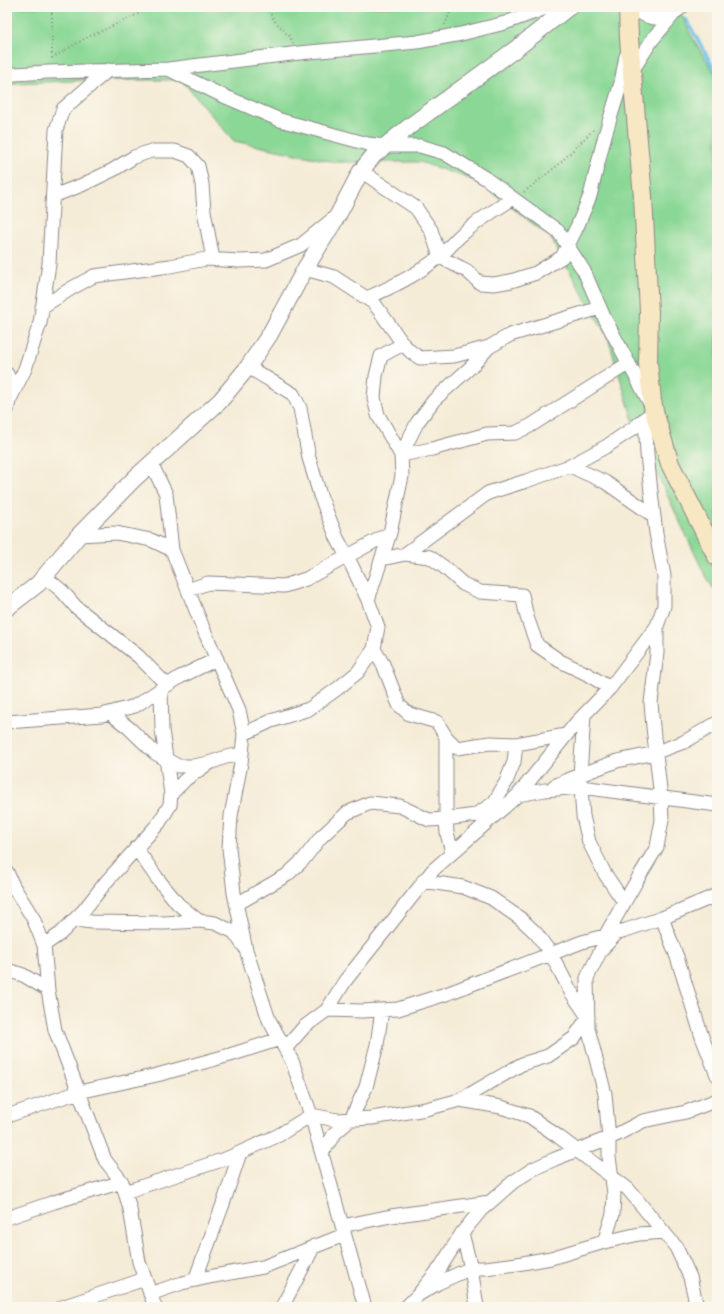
<svg xmlns="http://www.w3.org/2000/svg" width="724" height="1314" viewBox="0 0 724 1314" font-family="'Indie Flower',sans-serif">
  <style>
    .green { fill: #8bd896; stroke: #567d68 }
    .lines { fill: none; stroke-linecap: round; stroke-linejoin: round }
    .stream { stroke: #69c3e7; stroke-width: 3.5 }
    .minor-casing { stroke: #8c8789; stroke-width: 15 }
    .tertiary-casing { stroke: #8c8789; stroke-width: 18 }
    .secondary-casing { stroke: #8c8789; stroke-width: 20 }
    .path { stroke: #8c8789; stroke-width: 2; stroke-dasharray: 1 3; stroke-linecap: butt }
    .minor { stroke: #fff; stroke-width: 13 }
    .tertiary { stroke: #fff; stroke-width: 16 }
    .secondary { stroke: #f7e8c3; stroke-width: 18 }
  </style>
  <rect width="100%" height="100%" fill="#fbf7ec"/>
  <filter id="ink" filterUnits="userSpaceOnUse"><feTurbulence type="fractalNoise" baseFrequency=".025" numOctaves="2"/><feDisplacementMap in="SourceGraphic" scale="8" xChannelSelector="R" yChannelSelector="G"/><feConvolveMatrix kernelMatrix="1 2 1 2 8 2 1 2 1" color-interpolation-filters="sRGB"/></filter>
  <filter id="wash" filterUnits="userSpaceOnUse"><feTurbulence type="fractalNoise" baseFrequency=".012" numOctaves="4" result="noise"/><feDisplacementMap in="SourceGraphic" scale="16" xChannelSelector="R" yChannelSelector="G"/><feGaussianBlur stdDeviation="0.9" result="paint"/><feColorMatrix in="noise" values="0 0 0 0 0 0 0 0 0 0 0 0 0 0 0 0 0 1.4 0 .05"/><feComposite in="paint" operator="in"/></filter>
  <g filter="url(#wash)">
    <rect width="100%" height="100%" fill="#f5ecd7"/>
    <path class="green" d="M 7,7 L 679,7 C 687,32 703,55 717,77 L 717,595 L 703,571 L 635,427 L 608,338 L 550,237 L 479,182 L 420,162 L 335,162 L 234,141 L 181,80 L 97,80 L 14,83 L 7,87 Z"/>
    <g class="lines">
      <path class="stream" d="M 686,19 L 717,74"/>
    </g>
  </g>
  <g filter="url(#ink)">
    <g class="lines">
      <defs>
        <path id="minor" d="M 632,7 C 650,22 664,22 682,7
          M 168,69 L 219,94 L 280,120 L 368,144 L 385,146 L 420,146 L 444,153 L 485,178 L 558,231 L 584,271 L 604,317 L 654,411 L 635,427 L 607,446 L 570,466 L 526,481 L 488,493 L 405,554 L 382,559
          M 632,71 L 652,40 L 673,15
          M 7,76 L 15,74 L 48,72 L 168,69 L 299,53 L 417,42 L 461,34 L 505,23 L 549,7
          M 361,171 L 416,208 L 431,230 L 440,257 L 467,271 L 480,283 L 494,284 L 511,281 L 536,273 L 562,257 L 577,227 L 590,196 L 605,135 L 621,83 L 626,56
          M 53,196 L 82,185 L 113,170 L 134,157 L 151,151 L 175,151 L 189,156 L 198,166 L 202,184 L 204,211 L 213,259
          M 305,269 L 334,277 L 374,303 L 403,344 L 411,352 L 420,358 L 454,356 L 489,347 L 510,335 L 600,308
          M 367,298 C 392,287 417,275 439,257 C 447,251 453,242 461,235 C 475,223 490,213 506,203
          M 42,307 L 72,288 L 94,276 L 170,266 L 206,259 L 239,261 L 266,260 L 301,245 L 334,218
          M 7,374 L 14,391
          M 7,410 L 9,401 L 25,369 L 40,323 L 49,264 L 56,130 L 63,109 L 108,70
          M 401,455 L 432,449 L 487,434 L 515,433 L 530,426 L 629,363
          M 401,455 L 417,423 L 434,400 L 472,366 L 489,347
          M 151,463 L 166,494 L 172,550 L 203,628 L 239,710 L 244,734 L 241,763 L 231,816 L 229,848 L 234,893 L 246,950 L 269,1020 L 292,1061 L 311,1115 L 365,1307
          M 570,466 L 605,482 L 654,516
          M 79,535 L 116,533 L 151,540 L 172,550
          M 405,554 L 430,557 L 444,567 L 463,584 L 480,592 L 522,595 L 527,617 L 537,645 L 560,661 L 587,674 L 610,688
          M 44,576 L 62,591 L 76,607 L 138,656 L 167,685
          M 188,590 L 208,583 L 284,586 L 306,579 L 390,533
          M 368,600 L 390,533 L 402,476 L 401,455 L 378,415 L 374,398 L 376,376 L 381,356 L 403,344
          M 374,649 L 383,664 L 399,705 L 409,714 L 437,722 L 446,737 L 457,748 L 490,743 L 516,744 L 566,735
          M 161,689 L 162,730 L 171,794
          M 110,713 L 129,728 L 155,753 L 178,766 L 193,766 L 209,763 L 226,757 L 242,754
          M 584,715 L 580,775 L 583,816 L 589,842 L 605,874 L 624,902
          M 7,722 L 102,715 L 135,706 L 180,677 L 217,659
          M 244,734 L 271,721 L 309,709 L 337,689 L 358,672 L 374,649 L 378,627 L 368,600 L 352,566 L 337,538 L 320,495 L 309,458 L 300,408 L 293,394 L 248,367
          M 446,737 L 446,819 L 447,833 L 452,852
          M 554,786 L 580,775 L 617,761 L 651,754 L 684,742 L 717,723
          M 518,795 L 545,790 L 581,787 L 717,805
          M 478,813 L 494,803 L 506,782 L 514,762 L 516,744
          M 136,848 L 157,878 L 178,904 L 199,921
          M 7,872 L 13,886 L 33,918 L 44,945 L 48,990 L 55,1030 L 105,1160 L 122,1182 L 130,1209 L 139,1262 L 155,1307
          M 423,881 L 463,887 L 491,898 L 521,919 L 536,933 L 551,954 L 571,992 L 588,1017 L 574,1038 L 548,1056 L 522,1064 L 460,1100
          M 237,904 L 287,875 L 303,860 L 321,837 L 347,813 L 370,803 L 400,806 L 429,820 L 446,819 L 498,812
          M 662,918 L 677,957 L 702,1037 L 717,1075
          M 74,920 L 92,922 L 164,923 L 199,921 L 215,923 L 234,932 L 243,945
          M 605,936 L 640,875 L 657,847 L 662,820 L 661,798 L 653,727 L 651,703 L 657,653 L 657,626
          M 44,945 L 60,934 L 84,910 L 106,882 L 159,823 L 170,805 L 171,794 L 186,779 L 209,763
          M 7,970 L 23,975 L 48,990
          M 327,1010 L 362,1011 L 398,1009 L 446,994 L 582,942 L 626,930 L 662,918 L 717,895
          M 285,1049 L 304,1027 L 327,1010 L 345,981 L 433,870 L 518,795 L 576,723 L 610,688 L 657,626 L 664,606 L 664,576 L 656,533 L 651,492 L 647,454 L 645,418
          M 7,1116 L 79,1092 L 157,1075 L 230,1055 L 280,1039
          M 322,1153 L 335,1133 L 351,1119 L 366,1087 L 377,1045 L 382,1010
          M 125,1192 L 228,1158 L 279,1135 L 311,1115 L 337,1120 L 372,1118 L 426,1109 L 460,1100 L 501,1107 L 529,1116 L 559,1137 L 628,1189 L 676,1247 L 690,1277 L 697,1307
          M 7,1218 L 54,1202 L 122,1182
          M 342,1226 L 391,1216 L 490,1202
          M 462,1233 L 471,1268 L 477,1307
          M 604,1242 L 613,1214 L 614,1193 L 609,1157 L 609,1138 L 605,1094 L 588,1028 L 587,978 L 601,950 L 617,933
          M 195,1280 L 223,1204 L 240,1153
          M 150,1294 L 182,1283 L 214,1276 L 263,1267 L 344,1235
          M 418,1295 L 440,1268 L 462,1233 L 481,1210 L 513,1182 L 533,1169 L 555,1159 L 616,1135 L 643,1121 L 686,1112 L 717,1100
          M 62,1307 L 145,1279
          M 282,1307 L 314,1246
          M 406,1307 L 418,1295 L 438,1283 L 471,1268 L 485,1268 L 517,1264 L 551,1258 L 604,1242 L 639,1234 L 664,1232"/>
        <path id="tertiary" d="M 7,608 L 38,584 L 79,535 L 135,478 L 220,401 L 248,367 L 270,334 L 305,269 L 338,215 L 361,171 L 374,155 L 410,126 L 517,48 L 569,7"/>
        <path id="secondary" d="M 628,7 L 629,39 L 643,197 L 649,312 L 648,363 L 652,400 L 654,411 L 670,464 L 717,557"/>
      </defs>
      <use href="#minor" class="minor-casing"/>
      <use href="#tertiary" class="tertiary-casing"/>
      <use href="#secondary" class="secondary-casing"/>
      <path class="path" d="M 267,7 L 274,20 L 289,36 L 293,43
        M 445,25 L 452,7
        M 52,58 L 84,39 L 136,15 L 149,7
        M 52,58 L 52,7
        M 524,192 L 557,166 L 593,130"/>
      <use href="#minor" class="minor"/>
      <use href="#tertiary" class="tertiary"/>
      <use href="#secondary" class="secondary"/>
    </g>
  </g>
  <rect width="724" height="1314" fill="none" stroke="#fbf7ec" stroke-width="24"/>
</svg>
